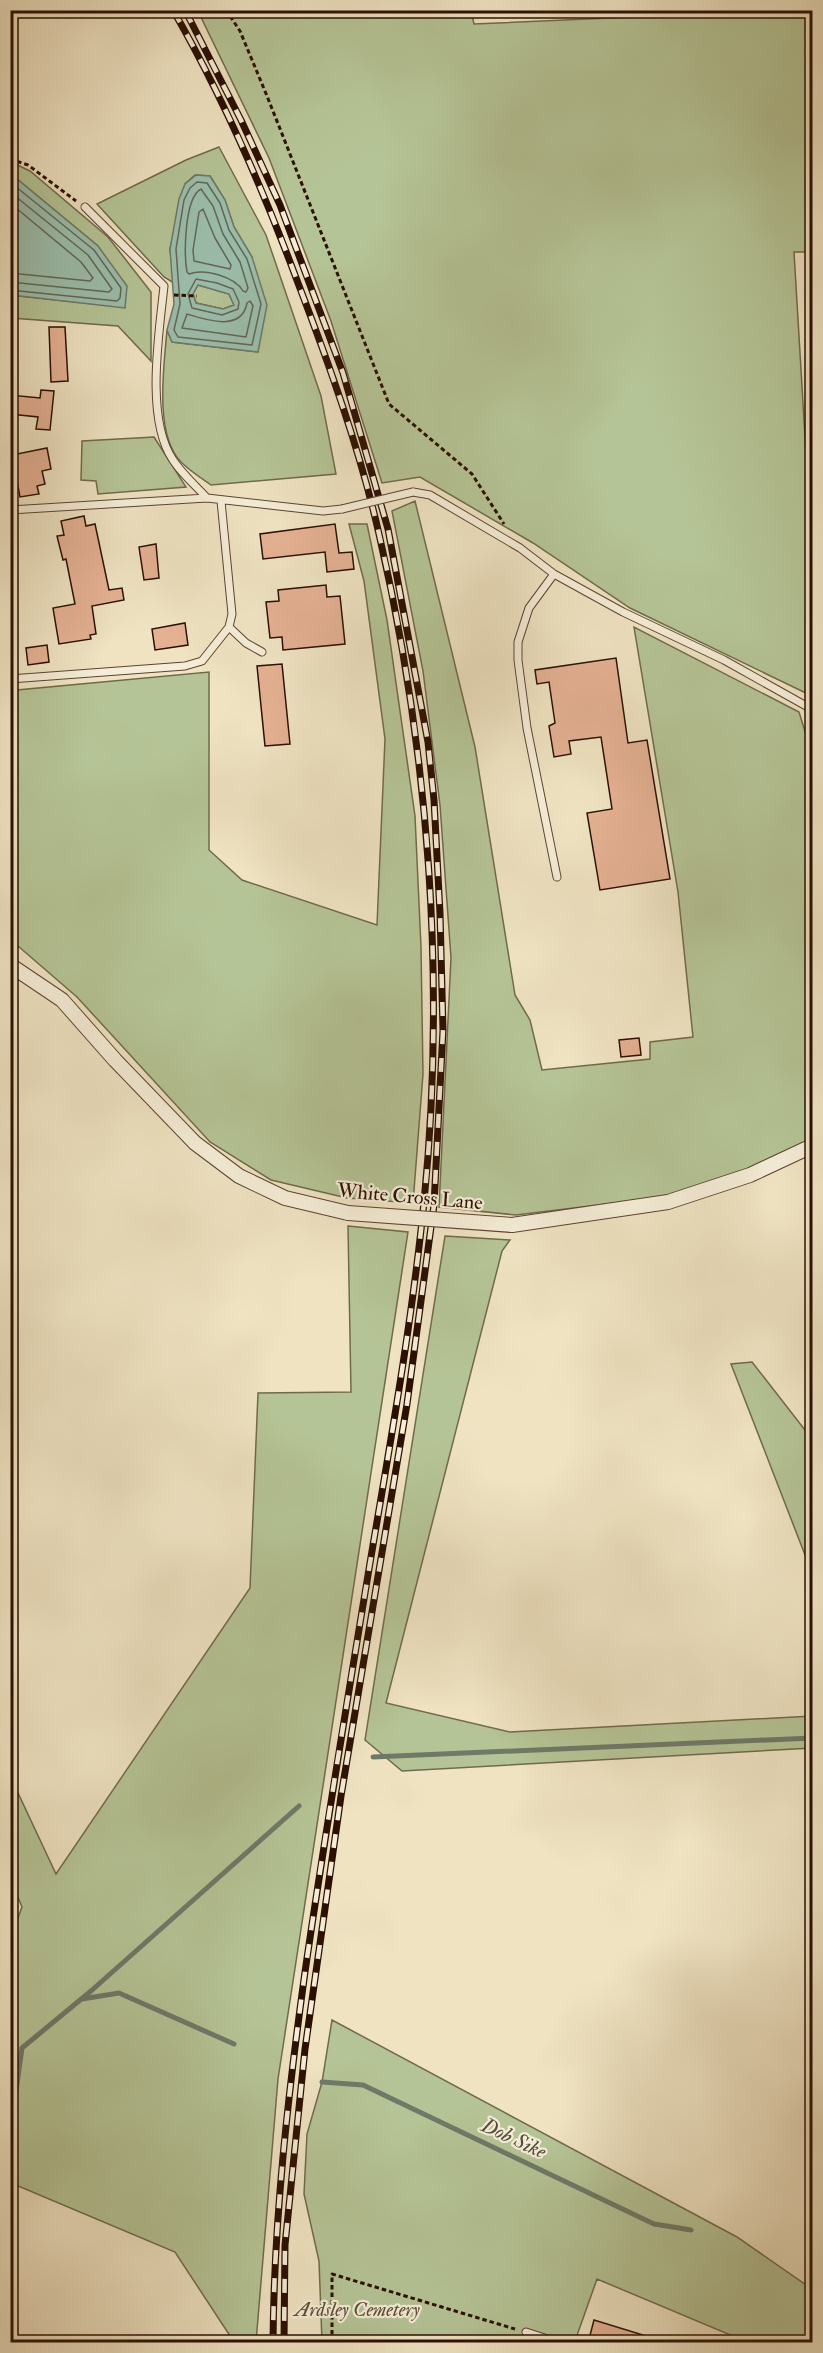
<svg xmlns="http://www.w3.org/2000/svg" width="823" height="2353" viewBox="0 0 823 2353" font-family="'IM FELL Double Pica',serif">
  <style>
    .green { fill: #b5c496; stroke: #706a4c; stroke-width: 1.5 }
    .water { fill: #9bbfad; stroke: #6e7968; stroke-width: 1.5; fill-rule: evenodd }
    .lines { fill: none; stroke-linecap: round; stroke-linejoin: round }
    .shore { stroke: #636757; stroke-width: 1.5 }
    .stream { stroke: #6e7968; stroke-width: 5 }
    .building { fill: #e4b193; stroke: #2b0f01; stroke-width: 1.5 }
    .lane-casing { stroke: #5c4431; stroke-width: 9 }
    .street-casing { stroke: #5c4431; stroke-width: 16 }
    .path { stroke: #2b0f01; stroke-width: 3; stroke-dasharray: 4.5 3; stroke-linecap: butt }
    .lane { stroke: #f5edd7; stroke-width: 7 }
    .street { stroke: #f5edd7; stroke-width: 14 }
    .rail-casing { stroke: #2b0f01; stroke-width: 7 }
    .rail { stroke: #f5edd7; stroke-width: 4.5; stroke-dasharray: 14; stroke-linecap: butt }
    .lane-bridge-casing { stroke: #5c4431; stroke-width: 9; stroke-linecap: butt }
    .street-bridge-casing { stroke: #5c4431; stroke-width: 16; stroke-linecap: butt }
    .lane-bridge { stroke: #f5edd7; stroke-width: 7 }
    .street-bridge { stroke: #f5edd7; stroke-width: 14 }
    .labels { text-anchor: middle; stroke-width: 4.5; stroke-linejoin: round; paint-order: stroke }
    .street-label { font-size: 20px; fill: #2b0f01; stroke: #f5edd7 }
    .park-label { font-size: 20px; font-style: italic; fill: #5b4e35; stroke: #f5edd7 }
    .water-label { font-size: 21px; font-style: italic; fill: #524d3d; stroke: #f5edd7 }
  </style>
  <rect width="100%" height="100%" fill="#efe3c2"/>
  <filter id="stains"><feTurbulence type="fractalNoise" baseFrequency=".00333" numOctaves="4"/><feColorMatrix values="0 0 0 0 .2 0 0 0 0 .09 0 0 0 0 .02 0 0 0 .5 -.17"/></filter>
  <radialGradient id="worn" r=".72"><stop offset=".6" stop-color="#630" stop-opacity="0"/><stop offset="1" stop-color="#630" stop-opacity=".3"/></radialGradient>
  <path class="green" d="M 198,11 L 471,11 L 474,24 L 770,11 L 812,11 L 812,252 L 794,252 L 812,555 L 812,696 L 630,608 L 533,543 L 420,477 L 382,483 L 331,321 L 269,158 Z
    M 219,147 L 266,235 L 321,396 L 336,474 L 211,485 C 201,478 190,471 181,462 C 154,434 164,366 167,330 L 172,342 L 258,352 L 252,257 L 234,227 L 225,200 L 210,176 L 195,175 L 185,184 L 170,249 L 174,283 L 164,277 L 97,204 L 186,160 Z
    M 11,162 L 30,171 L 108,237 L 151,292 L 151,361 L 118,326 L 11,318 L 10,295 L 125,307 L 98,246 L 11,174 Z
    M 198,285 L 229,294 L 234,305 L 223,309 L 196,303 L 193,294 Z
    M 154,437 L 186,487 L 98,494 L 96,481 L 81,480 L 82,441 Z
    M 415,501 L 475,747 L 515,995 L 530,1020 L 542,1070 L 650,1059 L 650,1042 L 693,1037 L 678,892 L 634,627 L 799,712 L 812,754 L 812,1139 L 749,1170 L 664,1197 L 516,1215 L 439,1207 L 451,958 L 440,805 L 423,671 L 392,511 Z
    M 349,524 L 367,524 L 387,620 L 415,816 L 421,947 L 423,1074 L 413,1203 L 347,1198 L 271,1180 L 210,1142 L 77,997 L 11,940 L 11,895 L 17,866 L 17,690 L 209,672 L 209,850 L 242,880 L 377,925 L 385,739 L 364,581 Z
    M 348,1226 L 408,1232 L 278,2079 L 256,2342 L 234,2342 L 175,2252 L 11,2183 L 10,1940 L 22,1907 L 11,1880 L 11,1778 L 56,1874 L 250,1588 L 258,1393 L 351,1392 Z
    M 445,1236 L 510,1240 L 502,1251 L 386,1703 L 510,1732 L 812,1716 L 812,1748 L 402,1771 L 365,1740 Z
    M 752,1362 L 812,1439 L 812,1573 L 731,1364 Z
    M 332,2020 L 737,2237 L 812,2289 L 812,2342 L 747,2342 L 597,2279 L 575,2341 L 579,2342 L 322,2342 L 319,2261 L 304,2194 L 307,2134 L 322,2082 Z"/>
  <path class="water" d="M 11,174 L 98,246 L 127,286 L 125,308 L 11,295 Z
    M 196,175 L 210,176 L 225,200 L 234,227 L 252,257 L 267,305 L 258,352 L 172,342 L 167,330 L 174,304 L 170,249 L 179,199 L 185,184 ZM 198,285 L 229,294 L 234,305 L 223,309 L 196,303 L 193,294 Z"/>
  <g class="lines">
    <path class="shore" d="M 10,182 L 94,250 L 121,288 L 120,298 L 117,301 L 10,290
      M 197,182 L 207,183 L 220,203 L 229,230 L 247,259 L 261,304 L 252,345 L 178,337 L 174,330 L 180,304 L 176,249 L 184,200 L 190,188 Z
      M 201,189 L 213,206 L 223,234 L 240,262 L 248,288 L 246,292 L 243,291 C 235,277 205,268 189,274 L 187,272 C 184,255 184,198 201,189 Z
      M 10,192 L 88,255 L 112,289 L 109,292 L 10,282
      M 10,203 L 81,262 L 93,278 L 90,281 L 10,273
      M 203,209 L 215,238 L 231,265 L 230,269 L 194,261 L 193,250 L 199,212 Z
      M 196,279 L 217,283 L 233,289 L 239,302 L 238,309 L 222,315 L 192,308 L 188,294 Z
      M 250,301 L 253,306 L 246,337 L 182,328 L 187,314 C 206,320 242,332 247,303 Z"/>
    <path class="stream" d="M 373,1757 L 812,1738
      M 82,1999 L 119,1993 L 234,2044
      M 322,2082 L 363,2085 L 654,2224 L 691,2230
      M 10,2133 L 22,2048 L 91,1991 L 299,1806"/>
  </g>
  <path class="building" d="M 49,327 L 65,327 L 68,381 L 51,382 Z
    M 41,390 L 54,391 L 50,430 L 36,429 L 38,417 L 10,414 L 10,395 L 40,398 Z
    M 47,448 L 51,469 L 42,471 L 45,484 L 37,486 L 39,494 L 20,497 L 12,455 Z
    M 84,516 L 86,526 L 95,524 L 109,590 L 122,588 L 124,600 L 92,606 L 96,634 L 90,635 L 91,639 L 59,644 L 53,608 L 75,604 L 66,559 L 63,560 L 57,536 L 64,535 L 61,521 Z
    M 335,524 L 339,553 L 352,552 L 354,569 L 327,572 L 325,552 L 263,559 L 260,534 Z
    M 156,544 L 159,578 L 144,580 L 139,547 Z
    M 326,585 L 327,597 L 340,596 L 345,644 L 283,650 L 282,637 L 270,638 L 266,602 L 279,601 L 278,590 Z
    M 185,623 L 188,645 L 155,650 L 152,629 Z
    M 47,645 L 49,662 L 28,665 L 26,648 Z
    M 616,658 L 628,743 L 647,740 L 670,879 L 600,890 L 587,813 L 612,809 L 601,737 L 569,741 L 571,754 L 554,757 L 549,726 L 555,723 L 549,682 L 537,684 L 535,670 Z
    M 282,664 L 290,744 L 265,746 L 257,666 Z
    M 639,1038 L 641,1055 L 621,1057 L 619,1040 Z
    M 594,2320 L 656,2339 L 655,2343 L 588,2343 Z"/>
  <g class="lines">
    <defs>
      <path id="lane" d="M 85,207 L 164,286 C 159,334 145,419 173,460 C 182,474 196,486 207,498 L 323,511 L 342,509
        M 413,492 L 430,495 L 520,548 L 554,574 L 623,612 L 724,660 L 808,707 L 812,719
        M 10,510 L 207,498
        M 554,574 L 529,608 L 518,642 L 518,660 L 527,728 L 557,877
        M 229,627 L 246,643 L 262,652
        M 10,679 L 185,666 L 202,661 L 229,627 L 232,614 L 221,501
        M 526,2332 L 557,2342"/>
      <path id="street" d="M 10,588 L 10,657
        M 10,965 L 62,1000 L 115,1060 L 195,1143 L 239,1176 L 285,1198 L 348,1213
        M 512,1225 L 668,1202 L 750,1175 L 812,1146"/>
    </defs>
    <use href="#lane" class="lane-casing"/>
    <use href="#street" class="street-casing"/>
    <path class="path" d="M 226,10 L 240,31 L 267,96 L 389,404 L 472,474 L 504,524
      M 10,159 L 28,165 L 76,201
      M 174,295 L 197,296
      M 332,2342 L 332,2274 L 515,2329"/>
    <use href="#lane" class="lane"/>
    <use href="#street" class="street"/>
    <defs>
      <path id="rail" d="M 173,10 C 223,97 263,189 298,283 C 329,364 360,450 379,534 C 429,751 446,980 424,1202 C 412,1321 391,1439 371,1557 C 348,1696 325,1834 305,1972 C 288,2095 274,2218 273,2342
        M 185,10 L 241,120 L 280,205 L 343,373 L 388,529 L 428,742 L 434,800 L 440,913 L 443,1030 L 434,1205 L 407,1404 L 341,1796 L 305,2049 L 285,2245 L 284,2342"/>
    </defs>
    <use href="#rail" class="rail-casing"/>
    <use href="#rail" class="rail"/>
    <defs>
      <path id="lane-bridge" d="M 342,509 L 413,492"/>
      <path id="street-bridge" d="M 348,1213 L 512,1225"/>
    </defs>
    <use href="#lane-bridge" class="lane-bridge-casing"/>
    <use href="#street-bridge" class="street-bridge-casing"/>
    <use href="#lane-bridge" class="lane-bridge"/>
    <use href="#street-bridge" class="street-bridge"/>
  </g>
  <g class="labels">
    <g class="street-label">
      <text transform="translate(410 1196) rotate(5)" y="7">White Cross Lane</text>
    </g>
    <g class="park-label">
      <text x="357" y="2316">Ardsley Cemetery</text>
    </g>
    <g class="water-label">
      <text transform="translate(514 2138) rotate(25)" y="7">Dob Sike</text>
    </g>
  </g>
  <rect width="823" height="2353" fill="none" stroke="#efe3c2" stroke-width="36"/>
  <rect x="12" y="12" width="799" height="2329" fill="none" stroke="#2b0f01" stroke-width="3"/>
  <rect x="18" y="18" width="787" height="2317" fill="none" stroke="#2b0f01" stroke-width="1.5"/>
  <rect width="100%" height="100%" filter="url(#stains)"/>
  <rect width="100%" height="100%" fill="url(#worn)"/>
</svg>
